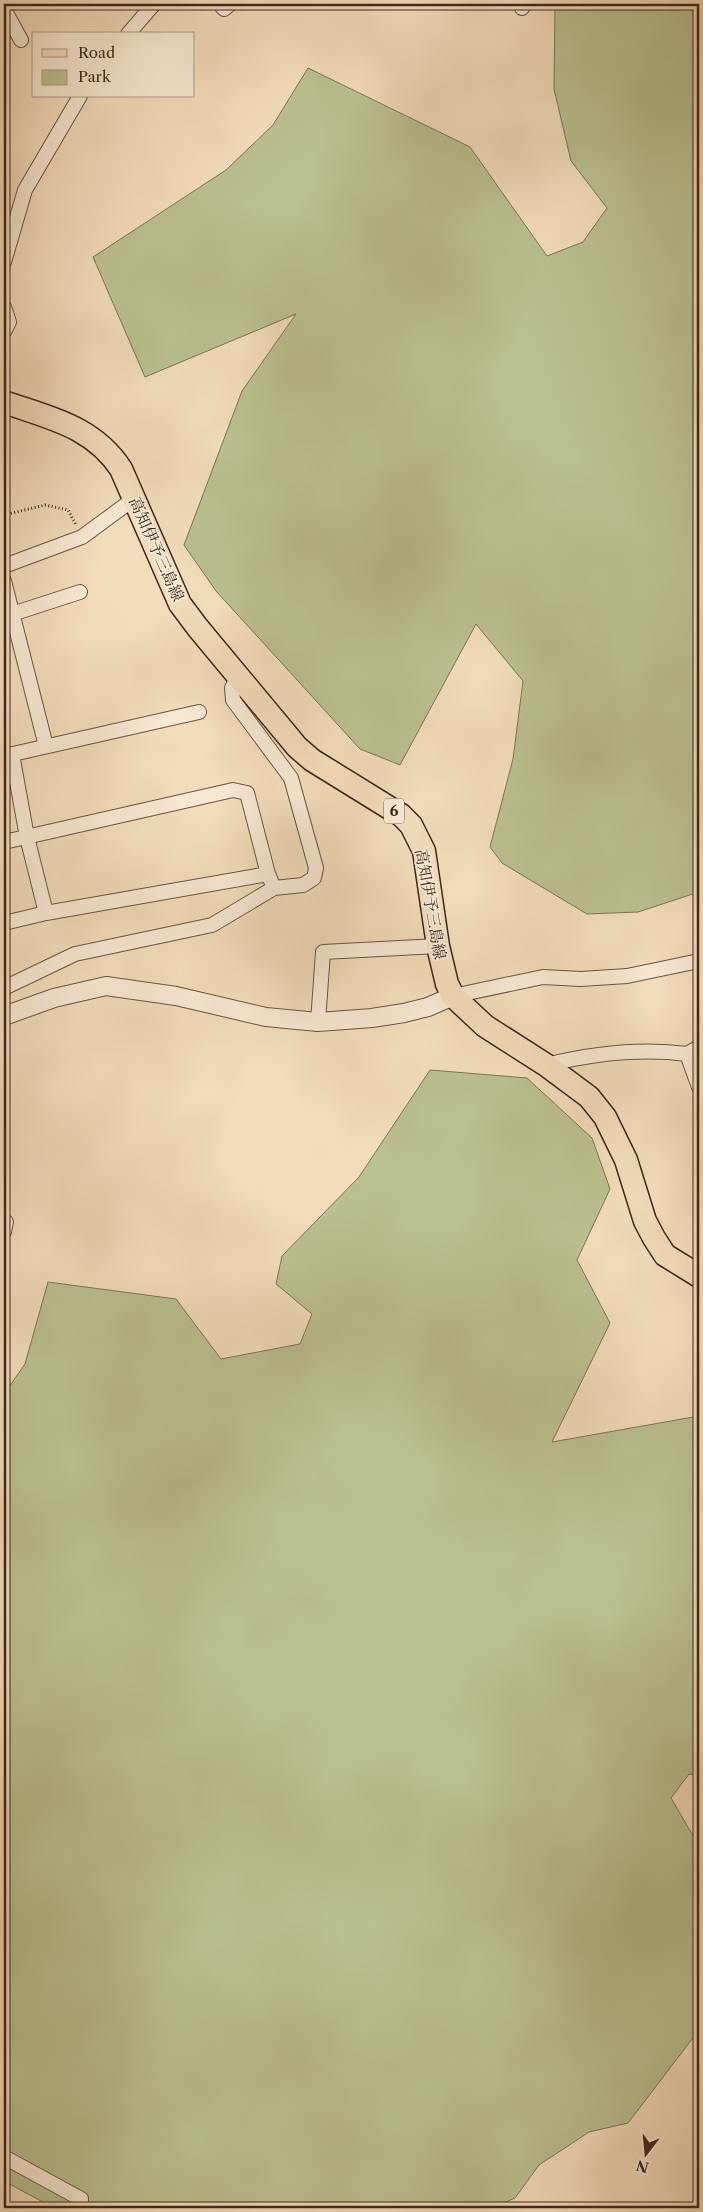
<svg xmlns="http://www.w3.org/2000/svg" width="703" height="2212" viewBox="0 0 703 2212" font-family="'Libre Caslon Text','Noto Serif JP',serif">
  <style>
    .green { fill: #bbc090; stroke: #7c7456 }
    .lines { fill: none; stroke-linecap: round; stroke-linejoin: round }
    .minor-casing { stroke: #6a5544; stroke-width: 16 }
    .tertiary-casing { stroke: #6a5544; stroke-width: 20 }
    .primary-casing { stroke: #3d281d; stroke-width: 25 }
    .path { stroke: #3d281d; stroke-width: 3; stroke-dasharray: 1 2.5; stroke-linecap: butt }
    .minor { stroke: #f7e8d3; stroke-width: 14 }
    .tertiary { stroke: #f7e8d3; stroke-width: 18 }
    .primary { stroke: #f2dcbb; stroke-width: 22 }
    .labels { text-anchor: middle; stroke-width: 4; stroke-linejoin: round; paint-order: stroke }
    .shield { fill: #f7e8d3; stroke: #756254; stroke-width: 1 }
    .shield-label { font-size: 15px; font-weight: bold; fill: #3d281d }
    .street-label { font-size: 16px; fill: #3d281d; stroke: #f7e8d3 }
  </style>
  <rect width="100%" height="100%" fill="#f2dcbb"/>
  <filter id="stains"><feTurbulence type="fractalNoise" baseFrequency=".004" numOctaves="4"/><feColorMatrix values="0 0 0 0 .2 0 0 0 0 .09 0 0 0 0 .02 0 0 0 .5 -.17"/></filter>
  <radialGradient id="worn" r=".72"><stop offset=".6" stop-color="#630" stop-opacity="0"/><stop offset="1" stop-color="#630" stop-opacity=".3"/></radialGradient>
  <path class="green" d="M 555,4 L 699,4 L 699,892 L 638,912 L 587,914 L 502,863 L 490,847 L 513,759 L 523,681 L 476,624 L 400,765 L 360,749 L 216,591 L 184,545 L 242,391 L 296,314 L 145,377 L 93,257 L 226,170 L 273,125 L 308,68 L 470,147 L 547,256 L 583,242 L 607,208 L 571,161 L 554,89 Z
    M 430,1070 L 527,1078 L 592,1138 L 610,1189 L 577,1260 L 610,1323 L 552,1442 L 699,1416 L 699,1776 L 689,1774 L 671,1798 L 699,1846 L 699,2030 L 628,2123 L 589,2132 L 539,2165 L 515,2198 L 492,2208 L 54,2208 L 4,2181 L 4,1394 L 25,1364 L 48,1282 L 176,1299 L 221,1359 L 300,1344 L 312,1314 L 276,1284 L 282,1256 L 359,1177 Z"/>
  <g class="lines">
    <defs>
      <path id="minor" d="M 220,4 L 224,9 L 230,4
        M 522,8 L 525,4
        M 4,9 L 21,40
        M 128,34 L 154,4
        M 4,262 L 25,190 L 80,96
        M 4,307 L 9,322 L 4,332
        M 4,566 L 82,537 L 135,498
        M 4,581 L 46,746
        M 12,614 L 80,592
        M 12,754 L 27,837 L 46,913
        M 4,756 L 199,712
        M 4,842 L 233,790 L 247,793 L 268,874 L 274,888
        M 4,923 L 46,913 L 268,874
        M 4,988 L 75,954 L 212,925 L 274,888 L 303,885 L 314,878 L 316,868 L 291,778 L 233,700 L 232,688 L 238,676
        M 453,996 L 543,977 L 581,979 L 627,976 L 699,961
        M 318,1022 L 323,952 L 438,946
        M 687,1054 L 699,1047
        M 546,1065 C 591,1054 641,1048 687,1054 L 699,1087
        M 4,1222 L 6,1222 L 4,1232
        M 4,2157 L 81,2199 L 80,2208"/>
      <path id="tertiary" d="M 4,1016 L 54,998 L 106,986 L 176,996 L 266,1017 L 318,1022 L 372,1018 L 404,1013 L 428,1007 L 453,996"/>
      <path id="primary" d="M 4,402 C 49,418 93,426 121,469 L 180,604 L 198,628 L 297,747 L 312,760 L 401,815 L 411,825 L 424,851 L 438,946 L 447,984 L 453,996 L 485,1026 L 546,1065 L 589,1097 L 605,1117 L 626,1160 L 645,1221 L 654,1238 L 665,1255 L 699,1276"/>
    </defs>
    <use href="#minor" class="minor-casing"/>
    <use href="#tertiary" class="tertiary-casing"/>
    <use href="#primary" class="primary-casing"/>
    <path class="path" d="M 4,515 L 45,505 L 68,510 L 76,525"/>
    <use href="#minor" class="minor"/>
    <use href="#tertiary" class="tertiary"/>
    <use href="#primary" class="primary"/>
  </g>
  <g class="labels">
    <rect class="shield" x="384" y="798.5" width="20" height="25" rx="4"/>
    <g class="shield-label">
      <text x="394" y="816">6</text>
    </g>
    <g class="street-label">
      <text transform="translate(157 549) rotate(66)" y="6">高知伊予三島線</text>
      <text transform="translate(431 904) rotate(80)" y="6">高知伊予三島線</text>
    </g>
  </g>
  <rect width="703" height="2212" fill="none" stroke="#f2dcbb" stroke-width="20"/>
  <rect x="5" y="5" width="693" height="2202" fill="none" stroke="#3d281d" stroke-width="2.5"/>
  <rect x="10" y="10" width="683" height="2192" fill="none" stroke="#3d281d"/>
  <rect x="32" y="32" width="162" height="65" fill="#f7e8d3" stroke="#ad9b8a"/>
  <rect x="42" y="49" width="25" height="8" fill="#f2dcbb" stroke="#ad9b8a"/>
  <text x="78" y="58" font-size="15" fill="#3d281d">Road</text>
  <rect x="42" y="70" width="25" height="15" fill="#bbc090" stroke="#ad9b8a"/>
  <text x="78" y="82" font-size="15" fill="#3d281d">Park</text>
  <g transform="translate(646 2154) rotate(196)" stroke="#f7e8d3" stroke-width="4" paint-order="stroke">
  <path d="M0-4L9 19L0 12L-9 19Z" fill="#3d281d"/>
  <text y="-8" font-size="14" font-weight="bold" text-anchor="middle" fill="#3d281d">N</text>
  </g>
  <rect width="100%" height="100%" filter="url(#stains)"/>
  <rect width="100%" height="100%" fill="url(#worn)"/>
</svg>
